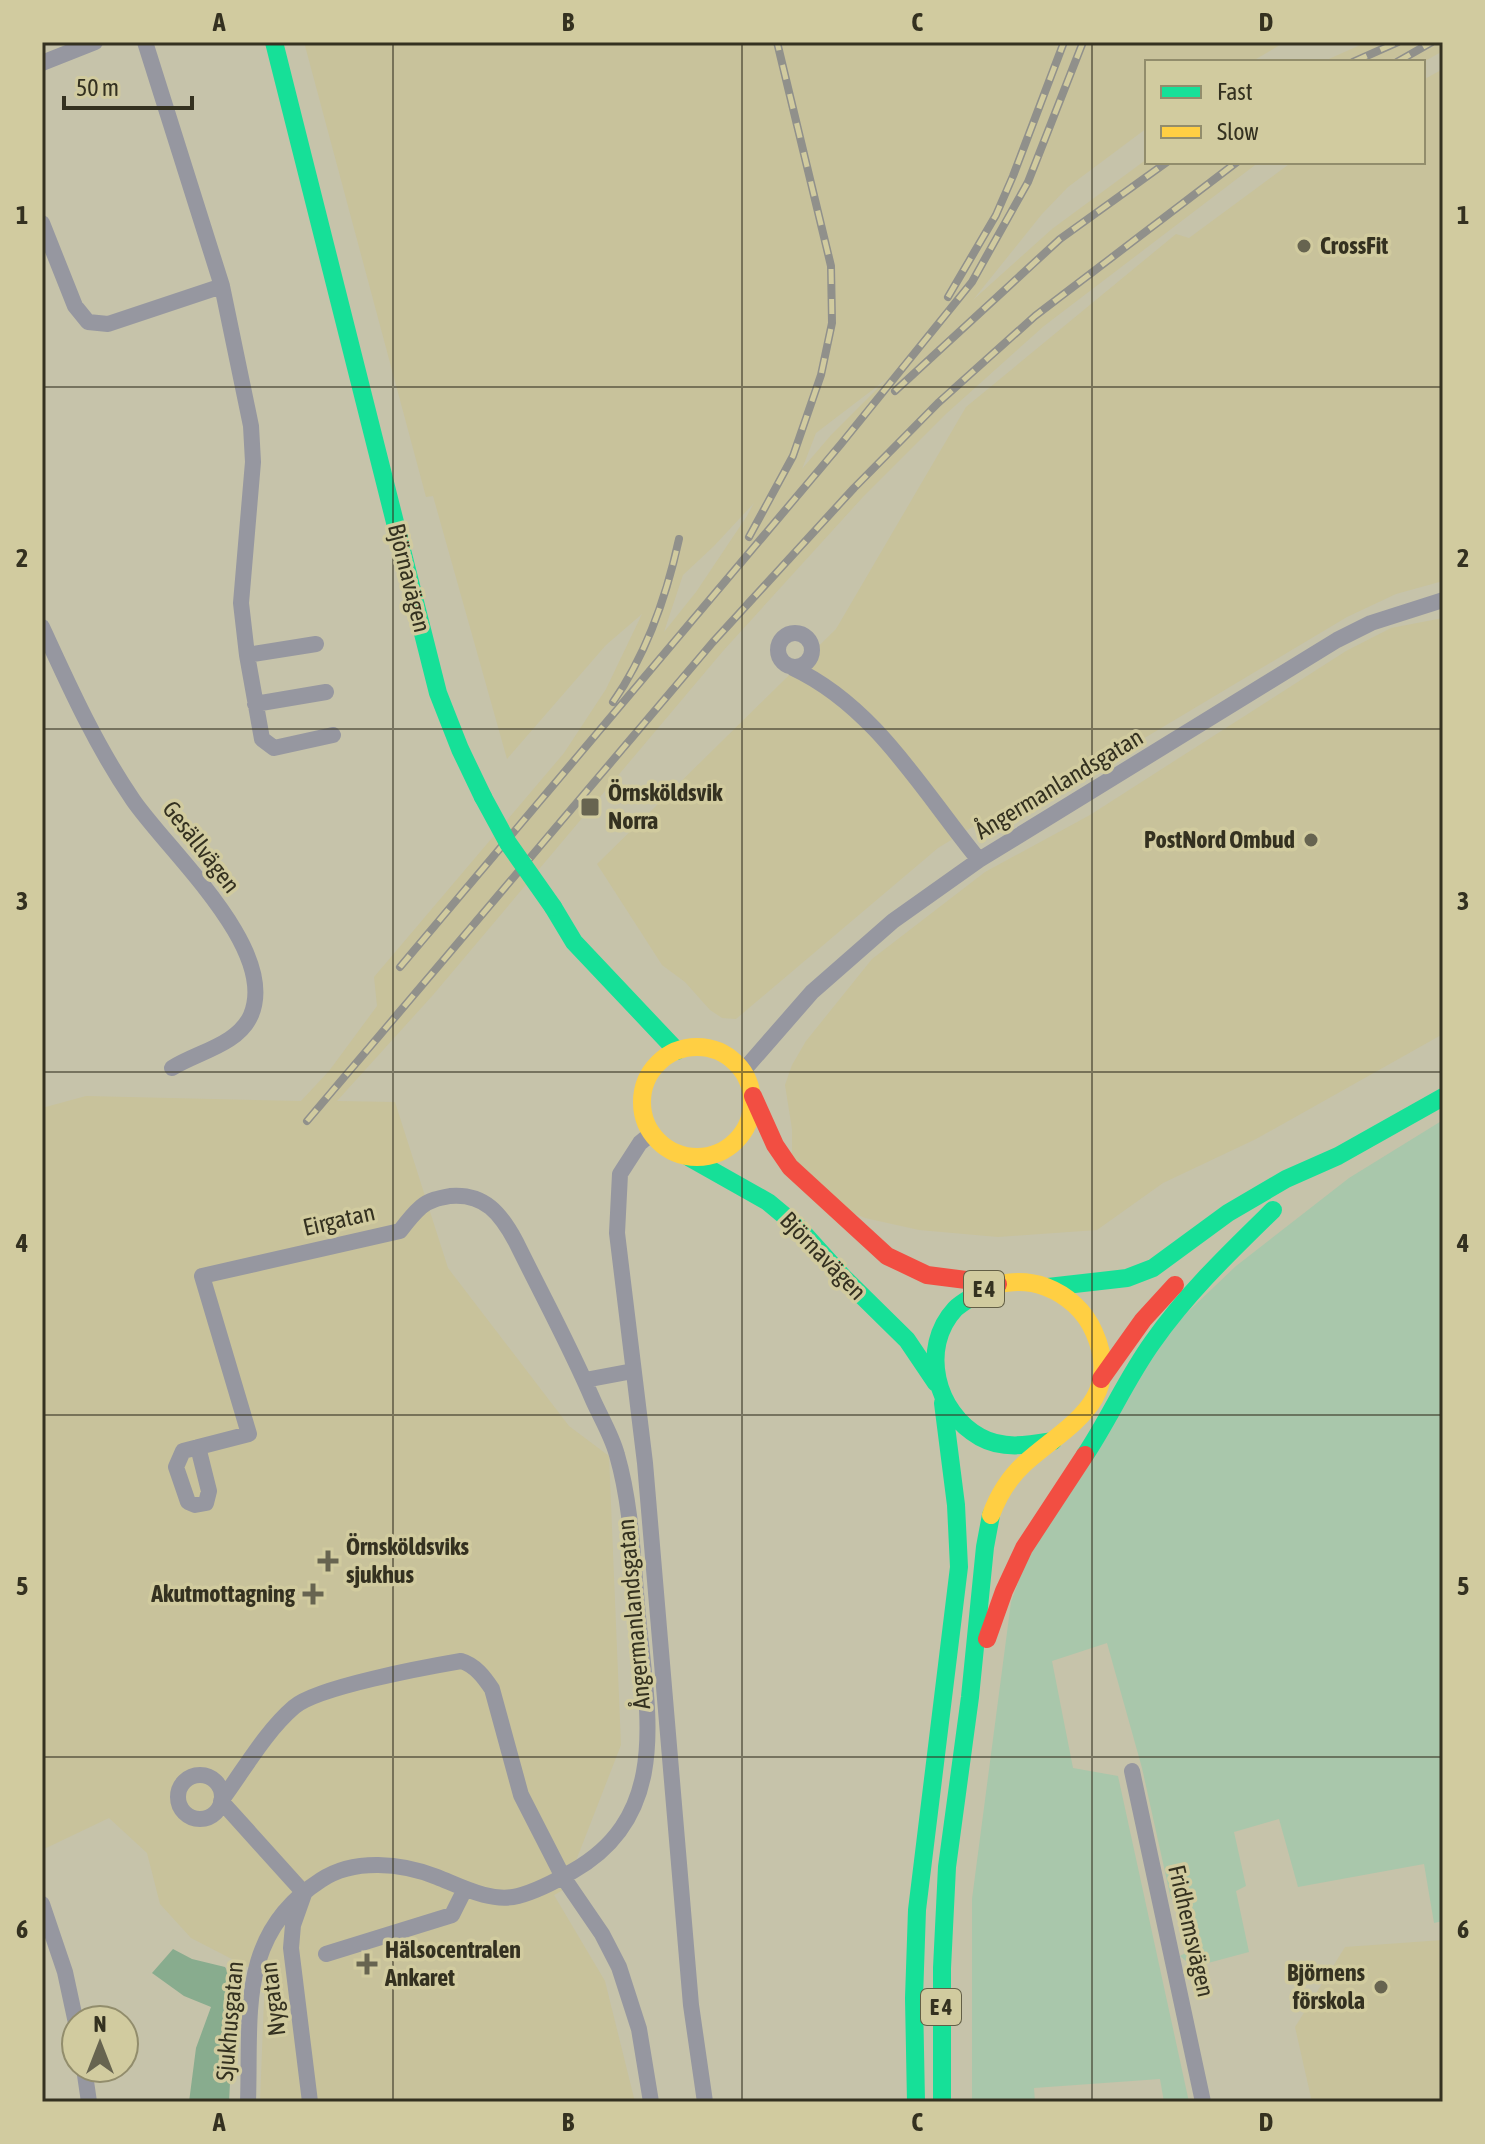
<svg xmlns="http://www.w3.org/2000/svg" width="1485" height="2144" viewBox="0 0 1485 2144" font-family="'Asap Condensed',sans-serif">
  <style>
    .built { fill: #c8c29b; fill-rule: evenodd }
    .green { fill: #a9c7ab }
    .forest { fill: #88ac8e }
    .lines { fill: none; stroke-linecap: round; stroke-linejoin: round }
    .street { stroke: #9697a0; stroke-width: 16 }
    .fast { stroke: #16e098; stroke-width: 18 }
    .slow { stroke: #ffcf43; stroke-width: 18 }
    .jam { stroke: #f24e42; stroke-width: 18 }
    .rail-casing { stroke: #90908b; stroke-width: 8 }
    .rail { stroke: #d1cb9f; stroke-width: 5; stroke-dasharray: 15; stroke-linecap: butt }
    .fast-bridge { stroke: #16e098; stroke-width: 18 }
    .grid { fill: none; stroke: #343120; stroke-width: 2; stroke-opacity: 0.55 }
    .poi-dot { fill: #676450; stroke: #d1cb9f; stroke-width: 3 }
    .labels { text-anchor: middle; stroke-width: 7; stroke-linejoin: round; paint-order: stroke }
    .shield { fill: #d1cb9f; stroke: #635f46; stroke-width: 2 }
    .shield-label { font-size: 22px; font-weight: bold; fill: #343120 }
    .poi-label { font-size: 24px; font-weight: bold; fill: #343120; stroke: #d1cb9f; text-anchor: start }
    .street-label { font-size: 24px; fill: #343120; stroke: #d1cb9f }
    .neatline { fill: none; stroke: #343120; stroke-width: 3 }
    .grid-label { font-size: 26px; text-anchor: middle; font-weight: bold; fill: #343120 }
  </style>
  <rect width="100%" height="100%" fill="#c6c3aa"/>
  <path class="built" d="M 304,42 L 1285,42 L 1251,62 L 1147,62 L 1147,128 L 1068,187 L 1042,214 L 973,300 L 1052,229 L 1147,159 L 1147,162 L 1259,162 L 1044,326 L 947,413 L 863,497 L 723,651 L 433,995 L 337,1101 L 395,1102 L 448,1268 L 569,1426 L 609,1456 L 621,1745 L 565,1889 L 554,1895 L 605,1981 L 635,2102 L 260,2102 L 265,1974 L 255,1971 L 191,1938 L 160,1904 L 147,1853 L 109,1818 L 42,1850 L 42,1108 L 86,1096 L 301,1101 L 329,1071 L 377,1006 L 374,977 L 564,753 L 606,689 L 642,614 L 606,645 L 507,759 L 433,496 L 426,497 ZM 888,378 L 831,435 L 802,469 L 816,433 ZM 754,503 L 747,516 L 696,592 L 664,632 L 683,575 L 714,546 Z
    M 1367,42 L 1443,42 L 1443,51 L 1423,62 L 1322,62 Z
    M 1443,69 L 1443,581 L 1396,594 L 1347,617 L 1096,767 L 974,826 L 938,848 L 736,1019 L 722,1018 L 710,1010 L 685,982 L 662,965 L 597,864 L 836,629 L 966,407 L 1176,234 L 1189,238 L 1292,162 L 1423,162 L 1423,80 Z
    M 1443,618 L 1443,1034 L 1256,1139 L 1163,1183 L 1097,1230 L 998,1237 L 919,1230 L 865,1218 L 838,1207 L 792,1162 L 792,1129 L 785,1085 L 792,1065 L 806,1041 L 872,959 L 985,872 L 1090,815 L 1346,651 L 1391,628 Z
    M 1443,1940 L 1443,2102 L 1312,2102 L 1295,2027 L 1345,1947 Z"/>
  <path class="green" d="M 1443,1120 L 1443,1921 L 1434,1923 L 1424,1864 L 1298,1887 L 1279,1819 L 1234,1832 L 1246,1886 L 1236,1891 L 1249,1952 L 1193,1967 L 1180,1956 L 1196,1947 L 1182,1902 L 1171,1899 L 1142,1768 L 1107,1643 L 1052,1661 L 1073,1768 L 1118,1776 L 1189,2102 L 1164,2102 L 1160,2079 L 1034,2088 L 1035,2102 L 972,2102 L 972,1899 L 1011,1602 L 1049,1497 L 1151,1347 L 1236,1266 L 1349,1178 Z"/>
  <path class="forest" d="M 173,1949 L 192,1959 L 225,1967 L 235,1984 L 229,2102 L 189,2102 L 196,2048 L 211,2007 L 184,1996 L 152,1973 Z"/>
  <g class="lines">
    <path class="street" d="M 145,42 L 222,286 L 251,426 L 253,462 L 241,603 L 247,655 L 262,739 L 274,748 L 333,735
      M 42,63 L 95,42
      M 42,223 L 75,306 L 88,322 L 108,324 L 222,286
      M 42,627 C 69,686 96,746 133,800 C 168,851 279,949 251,1015 C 238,1045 197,1052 172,1068
      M778 650a17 17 0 1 1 34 0a17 17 0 1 1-34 0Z
      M 247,655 L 316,644
      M 793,668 C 876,707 923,792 979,860
      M 255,704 L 326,692
      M 743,1071 L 812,992 L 893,921 L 979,860 L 1337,640 L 1371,623 L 1443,600
      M 652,1133 L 640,1143 L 620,1174 L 617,1233 L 645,1463 L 691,2005 L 705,2102
      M 585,1380 L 633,1371
      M 198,1447 L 209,1491 L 206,1503 L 195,1505 L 188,1502 L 176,1467 L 183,1451 L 249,1434 L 202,1276 L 400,1231 C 406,1223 413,1214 421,1207 C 429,1200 439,1198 450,1196 C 485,1193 501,1214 516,1242 C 542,1295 570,1346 593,1400 C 601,1418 612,1436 617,1455 C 632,1507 633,1563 638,1616 C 647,1711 672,1815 573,1871 C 556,1881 537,1891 518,1896 C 491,1903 462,1887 437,1877 C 402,1863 354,1858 321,1880 C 237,1934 251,2014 248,2102
      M 1132,1771 L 1203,2102
      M178 1797a22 22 0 1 1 44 0a22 22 0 1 1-44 0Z
      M 304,1893 L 221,1801 C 244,1770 265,1732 294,1707 C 317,1687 426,1667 461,1661 C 475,1665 484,1677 492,1689 L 521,1795 L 563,1877 L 602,1934 L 619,1967 L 639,2029 L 651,2102
      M 304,1894 L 293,1925 L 291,1948 L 310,2102
      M 42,1904 L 65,1972 L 76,2023
      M 326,1954 L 452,1915 L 465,1889
      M 84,2068 L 89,2102"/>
    <path class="fast" d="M 274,42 L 438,693 L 460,749 L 483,797
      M 553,907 L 574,942 L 677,1051
      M 690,1158 L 768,1202 L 798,1227 L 844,1278 L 907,1340 L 936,1383
      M 1048,1287 L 1127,1278 L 1153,1268 L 1228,1213 L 1286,1179 L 1338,1156 L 1443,1097
      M 981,1291 C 973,1297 962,1302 955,1309 C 919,1348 936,1413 980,1437 C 1003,1450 1029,1445 1053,1441
      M 1085,1455 C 1109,1419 1127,1378 1152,1343 C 1187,1293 1230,1252 1273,1210
      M 916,2102 L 914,1998 L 917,1910 L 959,1567 L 956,1505 L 943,1403
      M 942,2102 L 942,1968 L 947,1867 L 970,1697 L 985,1547 L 991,1515"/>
    <path class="slow" d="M642 1102a55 55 0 1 1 110 0a55 55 0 1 1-110 0Z
      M 981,1291 C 1000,1281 1025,1279 1046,1287 C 1067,1295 1085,1311 1094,1332 C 1125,1401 1066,1426 1024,1464 C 1009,1478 998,1496 991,1515"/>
    <path class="jam" d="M 753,1096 L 775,1145 L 790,1167 L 887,1256 L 927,1275 L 998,1284
      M 1101,1379 L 1143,1320 L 1175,1285
      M 987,1639 L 1004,1591 L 1024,1548 L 1085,1455"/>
    <defs>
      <path id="rail" d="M 1353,62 L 1398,42
        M 1397,62 L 1432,42
        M 948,297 L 996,215 L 1013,176 L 1064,42
        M 895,391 L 1060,239 L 1167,162
        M 749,537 L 793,456 L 821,375 L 832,323 L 831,266 L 777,42
        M 613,702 C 646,655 667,594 679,539
        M 400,967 L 841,444 L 972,282 L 1028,182 L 1083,42
        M 307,1121 L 713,642 L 854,488 L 938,403 L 1035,316 L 1237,162"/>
    </defs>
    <use href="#rail" class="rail-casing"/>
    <use href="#rail" class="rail"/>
    <path class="fast-bridge" d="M 483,797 L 508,843 L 553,907"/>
  </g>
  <path class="grid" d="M 393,42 L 393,2102M 742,42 L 742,2102M 1092,42 L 1092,2102M 42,387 L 1443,387M 42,729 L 1443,729M 42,1072 L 1443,1072M 42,1415 L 1443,1415M 42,1757 L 1443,1757"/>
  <g class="poi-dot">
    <circle cx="1304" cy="246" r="8"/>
    <rect x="580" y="797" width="20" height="20" rx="4"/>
    <circle cx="1311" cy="840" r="8"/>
    <path d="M324 1549h8v8h8v8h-8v8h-8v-8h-8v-8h8z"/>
    <path d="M309 1582h8v8h8v8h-8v8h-8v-8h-8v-8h8z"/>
    <path d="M363 1952h8v8h8v8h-8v8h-8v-8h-8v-8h8z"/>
    <circle cx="1381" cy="1987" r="8"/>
  </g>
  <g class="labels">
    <g class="shield">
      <rect x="964" y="1271" width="40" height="36" rx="6"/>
      <rect x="921" y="1989" width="40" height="36" rx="6"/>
    </g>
    <g class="shield-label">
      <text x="984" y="1297">E 4</text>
      <text x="941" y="2015">E 4</text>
    </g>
    <g class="poi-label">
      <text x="1320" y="254">CrossFit</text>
      <text x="608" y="801">Örnsköldsvik<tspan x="608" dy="28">Norra</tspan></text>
      <text x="1295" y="848" text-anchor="end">PostNord Ombud</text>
      <text x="346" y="1555">Örnsköldsviks<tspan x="346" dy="28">sjukhus</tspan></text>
      <text x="295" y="1602" text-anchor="end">Akutmottagning</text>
      <text x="385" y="1958">Hälsocentralen<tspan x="385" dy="28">Ankaret</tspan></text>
      <text x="1365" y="1981" text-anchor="end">Björnens<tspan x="1365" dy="28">förskola</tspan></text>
    </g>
    <g class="street-label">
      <text transform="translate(409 578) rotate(76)" y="8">Björnavägen</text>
      <text transform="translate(1059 784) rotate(-31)" y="8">Ångermanlandsgatan</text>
      <text transform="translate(201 847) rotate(52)" y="8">Gesällvägen</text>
      <text transform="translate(339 1220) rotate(-13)" y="8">Eirgatan</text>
      <text transform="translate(823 1256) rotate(46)" y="8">Björnavägen</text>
      <text transform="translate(634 1614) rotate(-95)" y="8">Ångermanlandsgatan</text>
      <text transform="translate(1191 1931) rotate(77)" y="8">Fridhemsvägen</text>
      <text transform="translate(273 1999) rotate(-97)" y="8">Nygatan</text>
      <text transform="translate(230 2021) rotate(-85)" y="8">Sjukhusgatan</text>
    </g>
  </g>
  <rect width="1485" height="2144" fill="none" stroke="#d1cb9f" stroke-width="88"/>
  <rect x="1145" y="60" width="280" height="104" fill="#d1cb9f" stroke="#928d6c" stroke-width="2"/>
  <rect x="1161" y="86" width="40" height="12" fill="#16e098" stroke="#928d6c" stroke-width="2"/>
  <text x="1217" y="100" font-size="24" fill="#343120">Fast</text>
  <rect x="1161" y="126" width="40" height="12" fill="#ffcf43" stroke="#928d6c" stroke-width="2"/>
  <text x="1217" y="140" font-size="24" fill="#343120">Slow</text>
  <g transform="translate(100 2044)"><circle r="38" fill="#d1cb9f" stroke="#928d6c" stroke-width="2"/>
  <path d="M0-6L14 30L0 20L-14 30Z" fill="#676450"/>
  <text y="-12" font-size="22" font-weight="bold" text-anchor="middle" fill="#343120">N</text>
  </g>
  <path d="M64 96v12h128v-12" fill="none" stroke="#343120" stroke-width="4"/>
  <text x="76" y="96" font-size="24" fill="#343120" stroke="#d1cb9f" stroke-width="6" paint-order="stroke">50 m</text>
  <rect x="44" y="44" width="1397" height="2056" class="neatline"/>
  <g class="grid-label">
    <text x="219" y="31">A</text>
    <text x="568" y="31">B</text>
    <text x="917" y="31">C</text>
    <text x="1266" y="31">D</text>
    <text x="22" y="224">1</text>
    <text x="1463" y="224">1</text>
    <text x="22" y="567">2</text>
    <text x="1463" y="567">2</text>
    <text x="22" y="910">3</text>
    <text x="1463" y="910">3</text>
    <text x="22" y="1252">4</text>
    <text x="1463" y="1252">4</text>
    <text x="22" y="1595">5</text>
    <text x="1463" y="1595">5</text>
    <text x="22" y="1938">6</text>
    <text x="1463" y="1938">6</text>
    <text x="219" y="2131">A</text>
    <text x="568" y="2131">B</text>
    <text x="917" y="2131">C</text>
    <text x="1266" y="2131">D</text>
  </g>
</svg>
